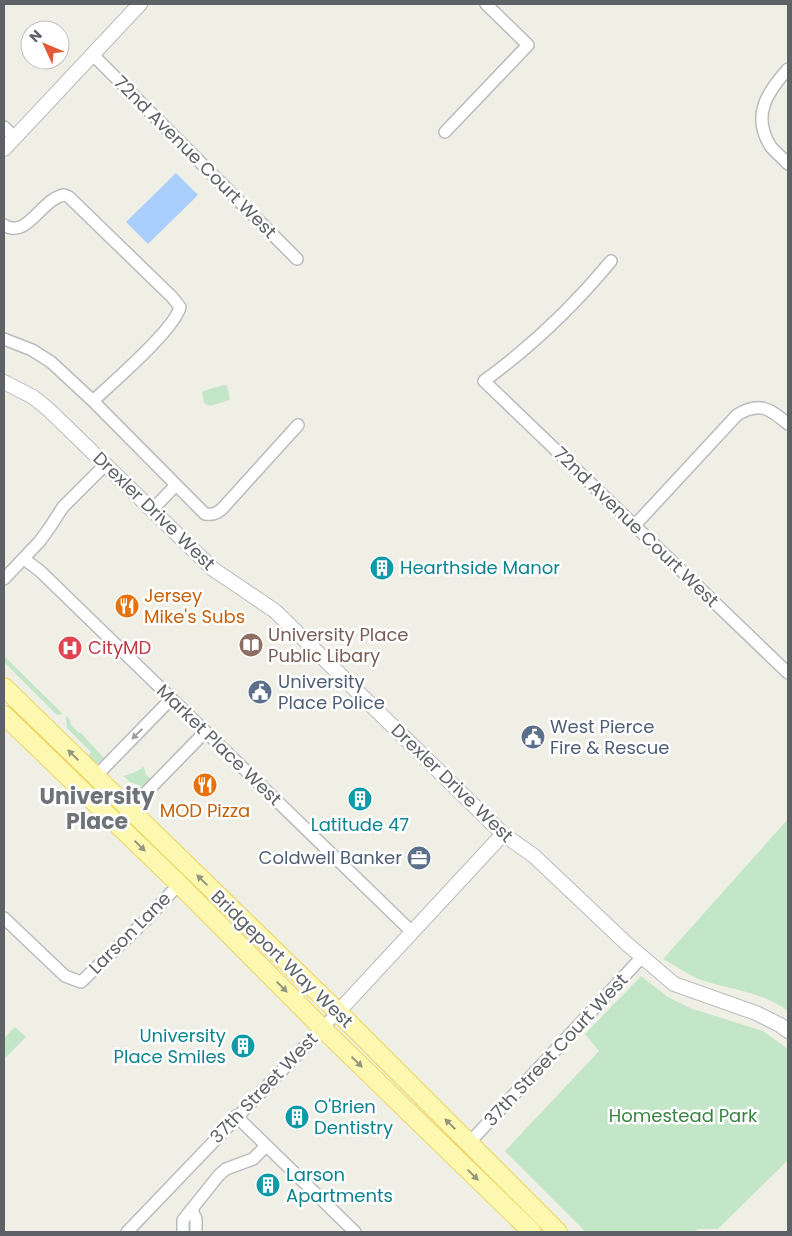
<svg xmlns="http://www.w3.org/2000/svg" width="792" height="1236" viewBox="0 0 792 1236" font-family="Poppins,sans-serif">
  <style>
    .green { fill: #c4e6c8 }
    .water { fill: #aacffc }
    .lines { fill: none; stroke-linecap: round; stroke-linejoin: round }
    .minor-casing { stroke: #b9bbbf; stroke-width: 14 }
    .tertiary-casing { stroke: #b9bbbf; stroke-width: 16 }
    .primary-casing { stroke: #edd562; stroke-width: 20 }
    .minor { stroke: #fff; stroke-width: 11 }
    .tertiary { stroke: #fff; stroke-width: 14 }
    .primary { stroke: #fcf8af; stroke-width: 18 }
    .oneway { fill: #9ea0a3 }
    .oneway2 { fill: #959680 }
    .labels { text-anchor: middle; stroke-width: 5; stroke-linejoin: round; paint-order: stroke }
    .street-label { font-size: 18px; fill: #5e6166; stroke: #fff }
    .culture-label { font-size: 18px; fill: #0d838f; stroke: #fff; text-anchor: start }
    .food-label { font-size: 18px; fill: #c56008; stroke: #fff; text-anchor: start }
    .education-label { font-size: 18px; fill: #785e54; stroke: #fff; text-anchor: start }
    .health-label { font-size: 18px; fill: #be3a42; stroke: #fff; text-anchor: start }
    .service-label { font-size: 18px; fill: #4e5e75; stroke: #fff; text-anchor: start }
    .park-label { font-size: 18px; fill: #388343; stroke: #fff }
    .district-label { font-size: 22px; font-weight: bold; fill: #6f7378; stroke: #fff }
  </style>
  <rect width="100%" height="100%" fill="#f0efe6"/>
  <path class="green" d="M 224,385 L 227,386 L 230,399 L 229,400 L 210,406 L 204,403 L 202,392 L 206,390 Z
    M 4,656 L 63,714 L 57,715 L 4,662 Z
    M 66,716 L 70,720 L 71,725 L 79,733 L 81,733 L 104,758 L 98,763 L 94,763 L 87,757 L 91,752 L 67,728 Z
    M 144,767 L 146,775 L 152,779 L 143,787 L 130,782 L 123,776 L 133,773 Z
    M 788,819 L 788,1011 C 760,991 732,990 701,980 C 688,975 675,965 663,959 Z
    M 641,976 L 668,997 L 690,1008 L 763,1031 L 788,1049 L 788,1160 L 718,1229 L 698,1229 L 694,1232 L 586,1232 L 505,1151 L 599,1051 L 585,1034 Z
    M 15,1027 L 26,1037 L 4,1059 L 4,1038 Z"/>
  <path class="water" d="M 176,173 L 198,195 L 148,244 L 126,222 Z"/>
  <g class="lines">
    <defs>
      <path id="minor" d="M 93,55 L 297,259
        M 788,69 C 767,92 751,116 771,147 C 776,153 783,158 788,164
        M 4,127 L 14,137
        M 445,132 L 528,45 L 486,4
        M 4,225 C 27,240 41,199 64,195 L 69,197 L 172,297 L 180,307 C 175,329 112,383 93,401
        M 611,261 C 573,307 532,346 484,381 L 788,673
        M 4,339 L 32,350 L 51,362 L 93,401 L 205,514 C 212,515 216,514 222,509 L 298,425
        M 152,510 L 176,485
        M 635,525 L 737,415 C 760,401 770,409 788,424
        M 24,559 L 40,571 L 412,932
        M 4,579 L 40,541 L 50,527 L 63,507 L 105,465
        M 95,777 L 171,699
        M 129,810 L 205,732
        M 4,918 L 65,976 L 81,982 L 145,921 L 179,884
        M 236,1116 L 355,1232
        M 469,1143 L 642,957
        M 192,1210 L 196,1219 L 196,1232
        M 127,1232 L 338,1012
        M 183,1232 L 183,1220 L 219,1175 L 226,1169 L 253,1159 L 266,1146"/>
      <path id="tertiary" d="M 4,149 L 140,4
        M 4,382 L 33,397 L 48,409 L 213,569 L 275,611 L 503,834 L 534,856 L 627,944 L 674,984 L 756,1013 L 780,1025 L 788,1031
        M 338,1012 L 503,834"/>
      <path id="primary" d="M 4,687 L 338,1012 L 558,1232
        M 4,715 L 179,884 L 322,1028 L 532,1232"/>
    </defs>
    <use href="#minor" class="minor-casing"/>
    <use href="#tertiary" class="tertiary-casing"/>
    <use href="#primary" class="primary-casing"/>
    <use href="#minor" class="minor"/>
    <use href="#tertiary" class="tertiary"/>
    <use href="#primary" class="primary"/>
  </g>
  <defs><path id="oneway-solid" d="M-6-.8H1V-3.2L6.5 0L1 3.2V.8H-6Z" transform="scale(1.25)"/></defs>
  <use class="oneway" href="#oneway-solid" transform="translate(137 734) rotate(135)"/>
  <g class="oneway2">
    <use href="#oneway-solid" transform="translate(73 755) rotate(-136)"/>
    <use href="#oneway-solid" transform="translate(140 846) rotate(44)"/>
    <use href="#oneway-solid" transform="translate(202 880) rotate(-136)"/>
    <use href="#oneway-solid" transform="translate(282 987) rotate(45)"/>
    <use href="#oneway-solid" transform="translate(357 1062) rotate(44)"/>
    <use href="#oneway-solid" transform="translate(450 1124) rotate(-135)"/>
    <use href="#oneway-solid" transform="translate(473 1175) rotate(44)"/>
  </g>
  <defs>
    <symbol id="building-disc" viewBox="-11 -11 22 22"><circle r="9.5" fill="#0f9aa8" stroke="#fff"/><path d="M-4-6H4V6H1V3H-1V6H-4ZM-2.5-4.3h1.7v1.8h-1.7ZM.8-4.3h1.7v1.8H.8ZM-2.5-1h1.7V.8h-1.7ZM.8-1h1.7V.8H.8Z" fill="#fff"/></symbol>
    <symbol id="restaurant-disc" viewBox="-11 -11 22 22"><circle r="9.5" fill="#e8710a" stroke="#fff"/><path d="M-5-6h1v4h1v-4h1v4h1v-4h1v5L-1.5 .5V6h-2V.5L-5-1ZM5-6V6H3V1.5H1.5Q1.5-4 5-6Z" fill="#fff"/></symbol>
    <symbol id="library-disc" viewBox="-11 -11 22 22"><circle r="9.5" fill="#8d6e63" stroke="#fff"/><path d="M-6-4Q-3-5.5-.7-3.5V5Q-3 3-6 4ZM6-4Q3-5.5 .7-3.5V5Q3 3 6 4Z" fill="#fff"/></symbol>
    <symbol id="hospital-disc" viewBox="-11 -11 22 22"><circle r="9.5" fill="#e0444e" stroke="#fff"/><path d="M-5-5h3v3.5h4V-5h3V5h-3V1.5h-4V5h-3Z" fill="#fff"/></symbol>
    <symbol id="civic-disc" viewBox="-11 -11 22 22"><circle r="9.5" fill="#5c6f8a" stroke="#fff"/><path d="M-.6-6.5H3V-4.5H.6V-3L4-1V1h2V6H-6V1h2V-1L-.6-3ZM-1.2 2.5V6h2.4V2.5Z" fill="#fff"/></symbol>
    <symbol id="office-disc" viewBox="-11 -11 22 22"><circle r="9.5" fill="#5c6f8a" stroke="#fff"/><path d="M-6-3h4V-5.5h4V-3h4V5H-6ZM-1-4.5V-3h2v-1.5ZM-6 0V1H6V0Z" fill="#fff"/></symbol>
  </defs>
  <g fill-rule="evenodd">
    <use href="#building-disc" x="368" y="554" width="28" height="28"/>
    <use href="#restaurant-disc" x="113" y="592" width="28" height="28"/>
    <use href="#library-disc" x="237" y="631" width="28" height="28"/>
    <use href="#hospital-disc" x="56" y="634" width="28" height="28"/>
    <use href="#civic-disc" x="246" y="678" width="28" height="28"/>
    <use href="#civic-disc" x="519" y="723" width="28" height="28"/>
    <use href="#restaurant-disc" x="191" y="771" width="28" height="28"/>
    <use href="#building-disc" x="346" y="785" width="28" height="28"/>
    <use href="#office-disc" x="405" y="844" width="28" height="28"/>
    <use href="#building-disc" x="229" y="1032" width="28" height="28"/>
    <use href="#building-disc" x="283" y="1103" width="28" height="28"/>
    <use href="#building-disc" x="254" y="1171" width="28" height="28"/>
  </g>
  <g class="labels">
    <g class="street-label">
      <text transform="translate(195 157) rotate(45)" y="6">72nd Avenue Court West</text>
      <text transform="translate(154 511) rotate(44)" y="6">Drexler Drive West</text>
      <text transform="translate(636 527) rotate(44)" y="6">72nd Avenue Court West</text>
      <text transform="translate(219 745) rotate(44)" y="6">Market Place West</text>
      <text transform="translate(452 783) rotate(44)" y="6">Drexler Drive West</text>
      <text transform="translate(130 933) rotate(-45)" y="6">Larson Lane</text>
      <text transform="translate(282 959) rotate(44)" y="6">Bridgeport Way West</text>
      <text transform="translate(556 1050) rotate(-47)" y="6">37th Street Court West</text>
      <text transform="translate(264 1088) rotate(-46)" y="6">37th Street West</text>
    </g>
    <g class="culture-label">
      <text x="400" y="574">Hearthside Manor</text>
      <text x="360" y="831" text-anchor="middle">Latitude 47</text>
      <text x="226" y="1042" text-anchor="end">University<tspan x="226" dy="21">Place Smiles</tspan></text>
      <text x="314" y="1113">O'Brien<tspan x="314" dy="21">Dentistry</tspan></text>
      <text x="286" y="1181">Larson<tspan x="286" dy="21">Apartments</tspan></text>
    </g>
    <g class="food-label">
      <text x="144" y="602">Jersey<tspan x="144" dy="21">Mike's Subs</tspan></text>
      <text x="205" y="817" text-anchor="middle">MOD Pizza</text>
    </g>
    <g class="education-label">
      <text x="268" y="641">University Place<tspan x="268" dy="21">Public Libary</tspan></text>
    </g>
    <g class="health-label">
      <text x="88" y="654">CityMD</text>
    </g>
    <g class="service-label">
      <text x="278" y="688">University<tspan x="278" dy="21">Place Police</tspan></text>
      <text x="550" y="733">West Pierce<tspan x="550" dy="21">Fire &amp; Rescue</tspan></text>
      <text x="402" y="864" text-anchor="end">Coldwell Banker</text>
    </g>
    <g class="park-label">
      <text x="683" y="1122">Homestead Park</text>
    </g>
    <g class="district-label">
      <text x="97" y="804">University<tspan x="97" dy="25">Place</tspan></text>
    </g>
  </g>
  <rect width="792" height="1236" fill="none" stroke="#5e6166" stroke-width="10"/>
  <g transform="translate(45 45) rotate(314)"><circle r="24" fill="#ffffff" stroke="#bfc0c2"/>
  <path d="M0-4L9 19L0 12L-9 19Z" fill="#e45838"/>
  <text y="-8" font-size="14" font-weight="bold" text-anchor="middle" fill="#5e6166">N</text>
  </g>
</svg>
